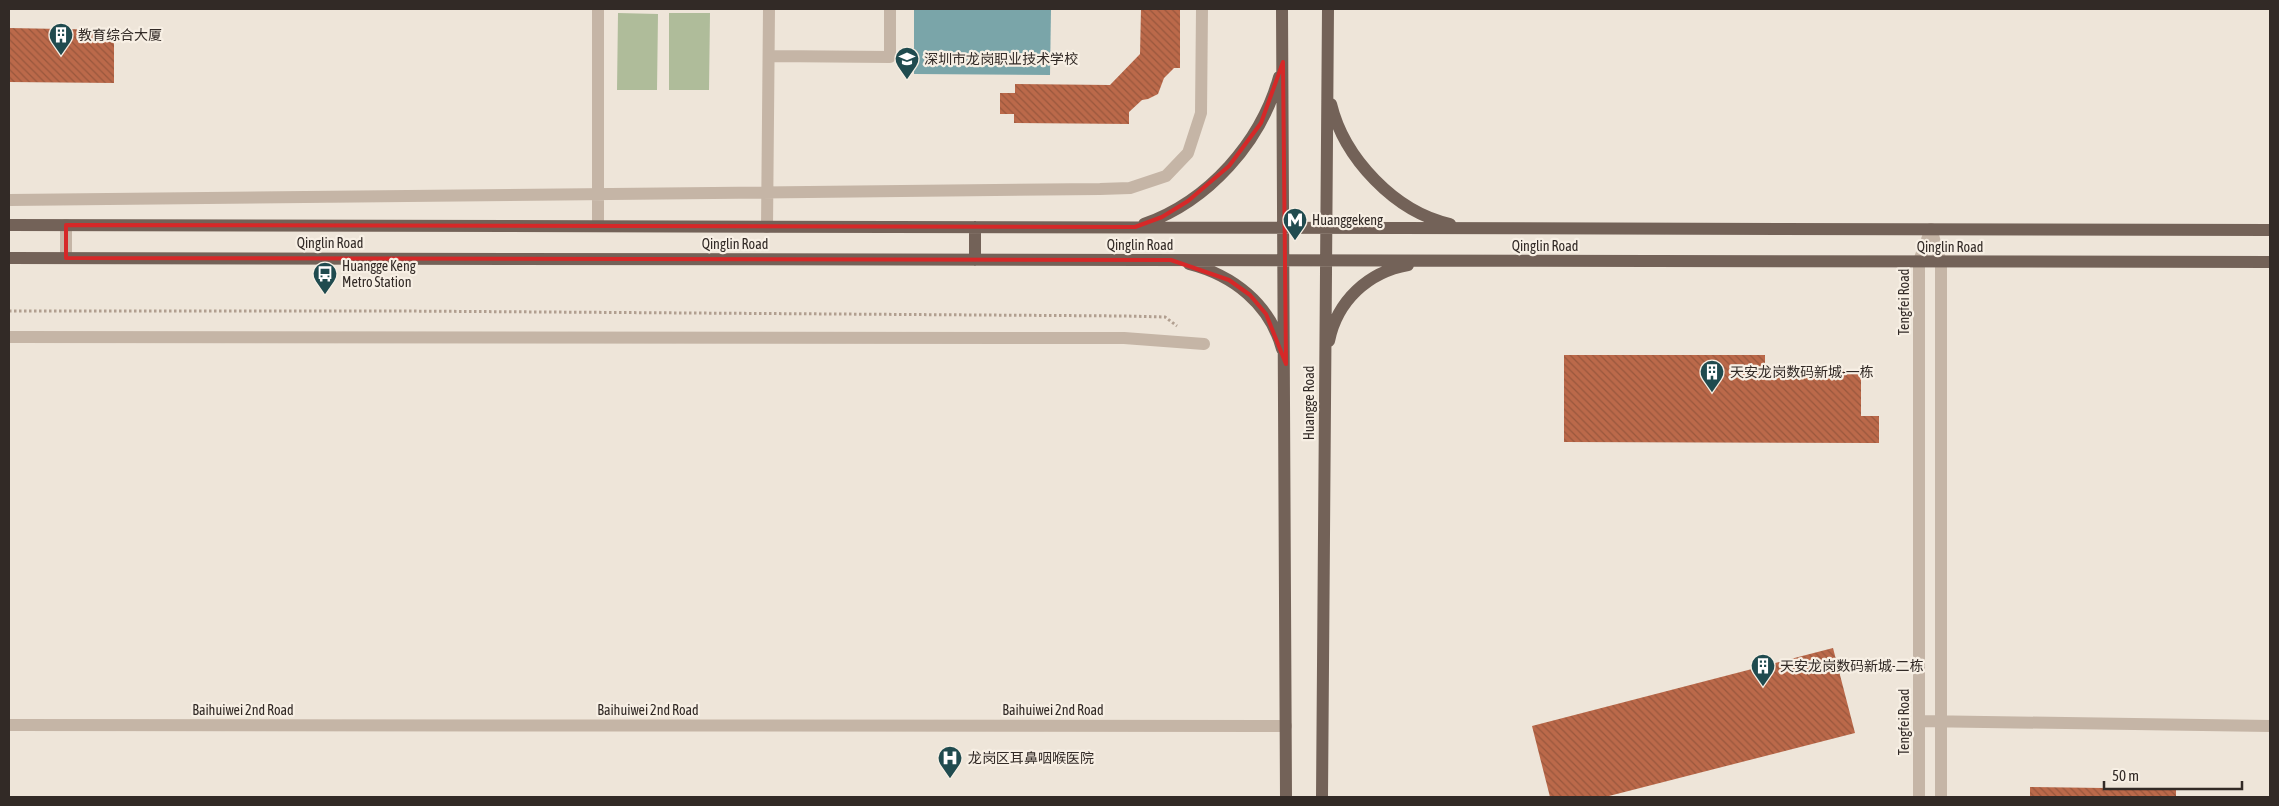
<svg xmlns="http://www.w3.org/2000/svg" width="2279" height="806" viewBox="0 0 2279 806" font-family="'Asap Condensed','Noto Sans SC',sans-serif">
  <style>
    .pitch { fill: #afbc9a }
    .water { fill: #7aa5a9 }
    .building { fill: url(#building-back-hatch) }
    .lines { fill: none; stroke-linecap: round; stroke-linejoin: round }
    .path { stroke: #b19f90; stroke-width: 3; stroke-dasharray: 2.5 2.5; stroke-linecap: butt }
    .minor { stroke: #c5b5a6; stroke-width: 12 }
    .major { stroke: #736258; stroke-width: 12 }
    .marked { fill: none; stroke: #d62828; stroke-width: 4; stroke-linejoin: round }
    .labels { text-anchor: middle; stroke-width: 4.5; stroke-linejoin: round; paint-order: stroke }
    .poi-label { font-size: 14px; fill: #322a26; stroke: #f7efe4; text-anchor: start }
    .street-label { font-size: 14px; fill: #322a26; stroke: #f7efe4 }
  </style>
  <defs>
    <pattern id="building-back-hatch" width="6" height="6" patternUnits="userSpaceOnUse" patternTransform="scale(1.25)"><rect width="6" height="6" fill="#bb694a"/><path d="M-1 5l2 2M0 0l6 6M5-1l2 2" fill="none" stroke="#99573d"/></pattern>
  </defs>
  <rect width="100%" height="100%" fill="#eee5d9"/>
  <path class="pitch" d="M 618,13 L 658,14 L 657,90 L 617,90 Z
    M 669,13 L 710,13 L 709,90 L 669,90 Z"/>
  <path class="water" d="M 914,9 L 1051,9 L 1050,75 L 914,74 Z"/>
  <path class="building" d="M 1141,9 L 1180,9 L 1180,68 L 1174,68 L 1164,78 L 1158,94 L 1148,99 L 1142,100 L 1129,112 L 1129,124 L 1014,123 L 1014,114 L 1000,114 L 1000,93 L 1015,93 L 1015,84 L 1110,85 L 1140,54 Z
    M 9,28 L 114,30 L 114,83 L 9,82 Z
    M 1564,355 L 1765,355 L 1765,369 L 1861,370 L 1861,416 L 1879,416 L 1879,443 L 1564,442 Z
    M 1833,648 L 1855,733 L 1605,797 L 1550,797 L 1532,726 Z
    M 2030,787 L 2176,789 L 2176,797 L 2030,797 Z"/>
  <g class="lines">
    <path class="path" d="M 9,311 L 400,311 L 1126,316 L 1165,317 L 1177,326"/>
    <path class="minor" d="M 598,9 L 598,226
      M 769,56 L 890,57 L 890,9
      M 9,200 L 1100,189 L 1130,188 L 1166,176 L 1188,153 L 1201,113 L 1202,9
      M 767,227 L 769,9
      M 1931,229 L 1941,262 L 1941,797
      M 66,258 L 66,225
      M 9,337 L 1124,338 L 1204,344
      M 1919,721 L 2270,726
      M 9,725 L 1286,726
      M 1919,797 L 1919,261 L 1931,229"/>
    <path class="major" d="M 1282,9 L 1286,797
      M 1331,104 C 1344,158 1395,212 1450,224
      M 1144,224 C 1209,201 1261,142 1279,77
      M 9,225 L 2270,230
      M 9,258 L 2270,262
      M 975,260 L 975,227
      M 1189,264 C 1233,275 1270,304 1282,349
      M 1329,341 C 1337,301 1368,272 1408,265
      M 1322,797 L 1328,9"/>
  </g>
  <path class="marked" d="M 1283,62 L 1286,364 L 1266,314 L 1250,295 L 1229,280 L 1171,260 L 66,258 L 66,225 L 1135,227 L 1162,217 L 1188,201 L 1229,166 L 1261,123 Z"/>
  <defs>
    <symbol id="building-pin" viewBox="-11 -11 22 30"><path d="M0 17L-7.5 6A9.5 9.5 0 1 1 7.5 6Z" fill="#204b4f" stroke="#f7efe4"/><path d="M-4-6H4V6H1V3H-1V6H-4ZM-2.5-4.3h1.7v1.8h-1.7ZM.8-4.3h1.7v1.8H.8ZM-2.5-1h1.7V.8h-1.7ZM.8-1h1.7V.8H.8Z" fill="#fff"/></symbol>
    <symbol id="school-pin" viewBox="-11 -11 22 30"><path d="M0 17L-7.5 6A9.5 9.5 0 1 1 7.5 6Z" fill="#204b4f" stroke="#f7efe4"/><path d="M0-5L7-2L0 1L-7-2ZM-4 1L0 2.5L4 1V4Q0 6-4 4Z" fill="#fff"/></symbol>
    <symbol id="metro-pin" viewBox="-11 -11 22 30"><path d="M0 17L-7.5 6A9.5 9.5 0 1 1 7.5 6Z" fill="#204b4f" stroke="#f7efe4"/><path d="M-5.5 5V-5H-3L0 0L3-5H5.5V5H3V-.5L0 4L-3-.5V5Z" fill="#fff"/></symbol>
    <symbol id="bus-pin" viewBox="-11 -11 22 30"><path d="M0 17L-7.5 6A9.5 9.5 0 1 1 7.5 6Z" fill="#204b4f" stroke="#f7efe4"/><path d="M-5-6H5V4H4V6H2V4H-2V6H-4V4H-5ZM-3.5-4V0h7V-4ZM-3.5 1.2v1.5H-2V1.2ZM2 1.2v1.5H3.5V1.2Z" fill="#fff"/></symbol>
    <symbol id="hospital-pin" viewBox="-11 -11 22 30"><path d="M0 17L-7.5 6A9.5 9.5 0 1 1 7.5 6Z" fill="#204b4f" stroke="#f7efe4"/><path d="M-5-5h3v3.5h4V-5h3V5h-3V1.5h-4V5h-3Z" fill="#fff"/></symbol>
  </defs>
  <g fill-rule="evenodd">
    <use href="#building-pin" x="47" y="21" width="28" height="38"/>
    <use href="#school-pin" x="893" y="45" width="28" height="38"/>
    <use href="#metro-pin" x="1281" y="206" width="28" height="38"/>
    <use href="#bus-pin" x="311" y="260" width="28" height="38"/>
    <use href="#building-pin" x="1698" y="358" width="28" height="38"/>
    <use href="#building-pin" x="1749" y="652" width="28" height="38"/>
    <use href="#hospital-pin" x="936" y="744" width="28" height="38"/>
  </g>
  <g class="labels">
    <g class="poi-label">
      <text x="78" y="40">教育综合大厦</text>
      <text x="924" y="64">深圳市龙岗职业技术学校</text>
      <text x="1312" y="225">Huanggekeng</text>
      <text x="342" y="271">Huangge Keng<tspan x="342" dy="16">Metro Station</tspan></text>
      <text x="1730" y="377">天安龙岗数码新城-一栋</text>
      <text x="1780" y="671">天安龙岗数码新城-二栋</text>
      <text x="968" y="763">龙岗区耳鼻咽喉医院</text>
    </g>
    <g class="street-label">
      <text x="330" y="248">Qinglin Road</text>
      <text x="735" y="249">Qinglin Road</text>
      <text x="1140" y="250">Qinglin Road</text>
      <text x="1545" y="251">Qinglin Road</text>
      <text x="1950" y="252">Qinglin Road</text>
      <text transform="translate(1904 302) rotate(-90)" y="5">Tengfei Road</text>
      <text transform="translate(1309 403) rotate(-90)" y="5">Huangge Road</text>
      <text x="243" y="715">Baihuiwei 2nd Road</text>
      <text x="648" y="715">Baihuiwei 2nd Road</text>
      <text x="1053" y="715">Baihuiwei 2nd Road</text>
      <text transform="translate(1904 722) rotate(-90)" y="5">Tengfei Road</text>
    </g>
  </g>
  <rect width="2279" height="806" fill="none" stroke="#322a26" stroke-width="20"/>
  <path d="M2104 781v8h138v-8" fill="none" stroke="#322a26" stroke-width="2.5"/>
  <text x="2112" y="781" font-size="15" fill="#322a26" stroke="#f7efe4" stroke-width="4" paint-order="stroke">50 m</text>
</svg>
